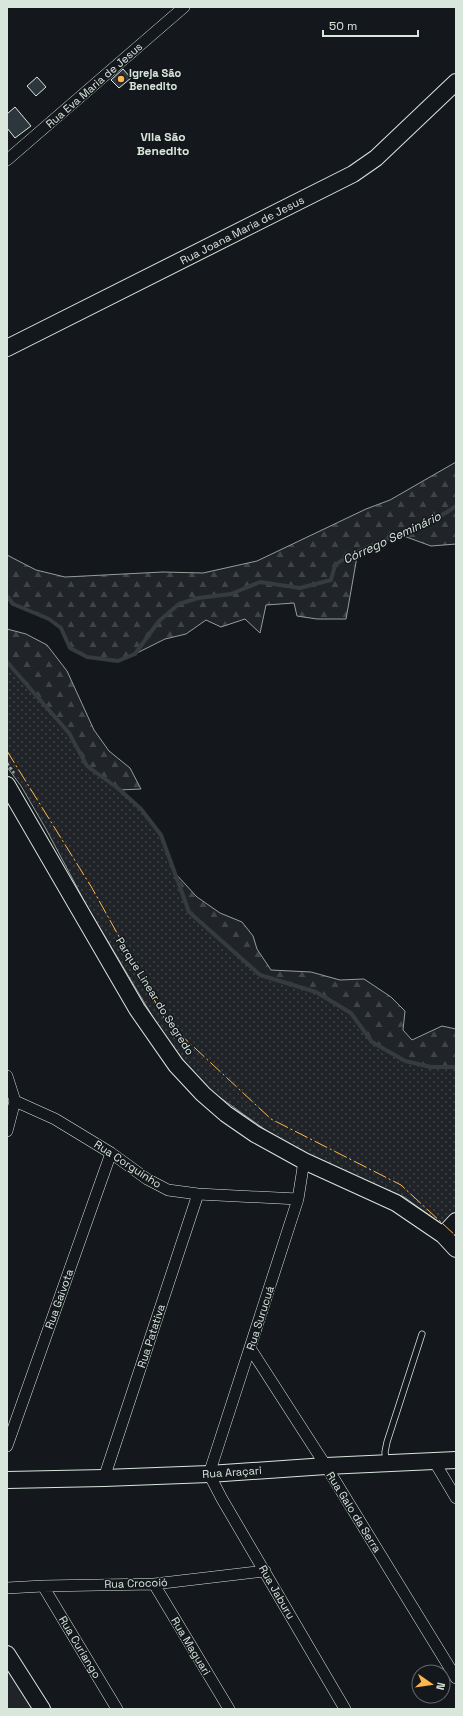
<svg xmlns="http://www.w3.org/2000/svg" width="463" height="1716" viewBox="0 0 463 1716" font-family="'Space Grotesk',sans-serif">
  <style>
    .grass { fill: #202428; stroke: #939e99 }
    .forest { fill: url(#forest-firs); stroke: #939e99 }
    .park { fill: url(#park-dots); stroke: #939e99 }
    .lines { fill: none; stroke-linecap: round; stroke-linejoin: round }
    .stream { stroke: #363b3e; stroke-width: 4 }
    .building { fill: #2c363c; stroke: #d8e6dc }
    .lane-casing { stroke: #d8e6dc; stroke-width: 7 }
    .street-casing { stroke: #d8e6dc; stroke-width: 12 }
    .secondary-casing { stroke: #d8e6dc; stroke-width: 18 }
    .path { stroke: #9da8a2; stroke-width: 2.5; stroke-dasharray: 3 2; stroke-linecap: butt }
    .lane { stroke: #14181c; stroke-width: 5.5 }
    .street { stroke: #14181c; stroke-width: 11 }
    .secondary { stroke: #14181c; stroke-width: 16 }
    .power { stroke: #ffb74d; stroke-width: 1; stroke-dasharray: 14 3 2 3; stroke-linecap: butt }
    .poi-dot { fill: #ffb74d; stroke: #14181c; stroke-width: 1.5 }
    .labels { text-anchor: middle; stroke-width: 3; stroke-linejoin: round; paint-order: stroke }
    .poi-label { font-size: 11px; font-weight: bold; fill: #d8e6dc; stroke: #14181c; text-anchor: start }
    .street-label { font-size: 11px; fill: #d8e6dc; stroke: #14181c }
    .neighbourhood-label { font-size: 12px; font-weight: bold; fill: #d8e6dc; stroke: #14181c }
    .water-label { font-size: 12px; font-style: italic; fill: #d8e6dc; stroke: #14181c }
  </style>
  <defs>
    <pattern id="forest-firs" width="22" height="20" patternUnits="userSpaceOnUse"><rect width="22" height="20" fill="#202428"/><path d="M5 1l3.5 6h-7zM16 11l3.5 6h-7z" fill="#404447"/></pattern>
    <pattern id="park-dots" width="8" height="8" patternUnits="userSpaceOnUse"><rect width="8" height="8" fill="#202428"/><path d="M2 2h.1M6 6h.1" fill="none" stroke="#404447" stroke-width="1.8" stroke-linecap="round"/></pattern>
  </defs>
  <rect width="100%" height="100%" fill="#14181c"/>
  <path class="grass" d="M 7,1663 L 36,1709 L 7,1709 Z"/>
  <path class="forest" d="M 456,462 L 456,544 L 431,546 L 401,535 L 358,551 L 346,619 L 317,619 L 297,616 L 294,603 L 266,605 L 260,633 L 245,619 L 221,627 L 206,620 L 186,634 L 165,639 L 135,654 L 118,661 L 87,657 L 70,648 L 61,628 L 49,619 L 13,604 L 7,596 L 7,555 L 36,570 L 65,577 L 163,572 L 203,573 L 257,561 L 366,509 L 390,500 Z
    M 7,629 L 26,634 L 47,645 L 67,671 L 94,730 L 109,751 L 130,768 L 141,789 L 119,790 L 141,809 L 161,835 L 174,872 L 197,897 L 220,913 L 242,922 L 253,936 L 257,949 L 271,970 L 311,972 L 340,980 L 364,979 L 391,997 L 405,1011 L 403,1030 L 412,1040 L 442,1026 L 456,1029 L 456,1196 L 267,1131 L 235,1109 L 7,729 Z"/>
  <path class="park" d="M 7,662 L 69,733 L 87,766 L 119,789 L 141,809 L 161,835 L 189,912 L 260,975 L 316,992 L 351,1013 L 372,1042 L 405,1061 L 431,1067 L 456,1067 L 456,1219 L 446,1227 L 404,1197 L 312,1157 L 267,1131 L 208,1089 L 189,1068 L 163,1034 L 88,908 L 46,829 L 21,786 L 7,767 Z"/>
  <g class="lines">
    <path class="stream" d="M 7,596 L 13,604 L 49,619 L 61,628 L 70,648 L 87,657 L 118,661 L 135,654 L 159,621 L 179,604 L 198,598 L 231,594 L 260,582 L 300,588 L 331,580 L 335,565 C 342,560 350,555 359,551 C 392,536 426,528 456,506
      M 7,662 L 69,733 L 87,766 L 119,789 L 141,809 L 161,835 L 189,912 L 260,975 L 316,992 L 351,1013 L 372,1042 L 405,1061 L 431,1067 L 456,1067"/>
  </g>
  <path class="building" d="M 123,69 L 131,78 L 119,88 L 111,80 Z
    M 37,77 L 46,87 L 36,96 L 27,86 Z
    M 15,107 L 31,126 L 15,138 L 7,128 L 7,114 Z"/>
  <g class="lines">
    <defs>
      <path id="lane" d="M 386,1462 L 385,1452 L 387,1442 L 422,1334"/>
      <path id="street" d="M 7,160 L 184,7
        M 7,1076 L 15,1101 L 7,1131
        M 15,1101 L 55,1119 L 111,1153 L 147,1179 L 168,1190 L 198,1194 L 298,1199
        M 304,1161 L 298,1199 L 209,1474 L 222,1499 L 345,1709
        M 250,1348 L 326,1466 L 456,1678
        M 7,1446 L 111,1153
        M 434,1461 L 456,1498
        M 104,1478 L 198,1194
        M 154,1584 L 229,1709
        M 43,1586 L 117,1709
        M 7,1588 L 43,1586 L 154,1584 L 265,1571"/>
      <path id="secondary" d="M 7,348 L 353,174 L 376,158 L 456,82
        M 7,785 L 137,1009 L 176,1065 L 203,1094 L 226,1114 L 255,1134 L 304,1161 L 396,1203 L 443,1235 L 456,1249
        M 443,1235 L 456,1221
        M 7,1480 L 104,1478 L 209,1474 L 326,1466 L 456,1460
        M 7,1654 L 42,1709"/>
    </defs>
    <use href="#lane" class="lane-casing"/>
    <use href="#street" class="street-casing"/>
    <use href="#secondary" class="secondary-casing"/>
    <path class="path" d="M 7,763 L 14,773"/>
    <use href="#lane" class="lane"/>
    <use href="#street" class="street"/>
    <use href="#secondary" class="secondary"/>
    <path class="power" d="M 7,751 L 92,888 L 166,1021 L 271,1119 L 401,1185 L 456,1236"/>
  </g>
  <circle class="poi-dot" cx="121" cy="79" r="4"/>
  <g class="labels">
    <g class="poi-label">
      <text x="129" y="77">Igreja São<tspan x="129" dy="13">Benedito</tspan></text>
    </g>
    <g class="street-label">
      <text transform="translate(94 85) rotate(-41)" y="4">Rua Eva Maria de Jesus</text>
      <text transform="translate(242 230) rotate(-27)" y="4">Rua Joana Maria de Jesus</text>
      <text transform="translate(155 996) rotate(58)" y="4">Parque Linear do Segredo</text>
      <text transform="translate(128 1164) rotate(33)" y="4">Rua Corguinho</text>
      <text transform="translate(59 1299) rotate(-70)" y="4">Rua Gaivota</text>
      <text transform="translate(260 1318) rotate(-72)" y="4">Rua Surucuá</text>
      <text transform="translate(151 1336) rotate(-72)" y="4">Rua Patativa</text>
      <text transform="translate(232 1472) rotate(-4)" y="4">Rua Araçari</text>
      <text transform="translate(354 1512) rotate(58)" y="4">Rua Galo da Serra</text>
      <text transform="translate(136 1583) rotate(-2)" y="4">Rua Crocoió</text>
      <text transform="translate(277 1592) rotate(60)" y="4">Rua Jaburu</text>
      <text transform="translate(191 1646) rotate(59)" y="4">Rua Maguari</text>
      <text transform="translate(80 1647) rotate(59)" y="4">Rua Curiango</text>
    </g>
    <g class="neighbourhood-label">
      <text x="163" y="141">Vila São<tspan x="163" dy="14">Benedito</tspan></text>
    </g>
    <g class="water-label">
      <text transform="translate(392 538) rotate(-25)" y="4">Córrego Seminário</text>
    </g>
  </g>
  <rect width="463" height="1716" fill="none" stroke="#d8e6dc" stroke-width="16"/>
  <g transform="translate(431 1684) rotate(103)"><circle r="19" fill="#14181c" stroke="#626a69"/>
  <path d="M0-3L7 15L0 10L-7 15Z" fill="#ffb74d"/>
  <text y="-6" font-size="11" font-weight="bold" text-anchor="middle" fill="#d8e6dc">N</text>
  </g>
  <path d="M323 30v6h95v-6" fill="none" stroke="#d8e6dc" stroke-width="2"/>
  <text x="329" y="30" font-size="12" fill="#d8e6dc" stroke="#14181c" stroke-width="3" paint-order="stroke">50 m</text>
</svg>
